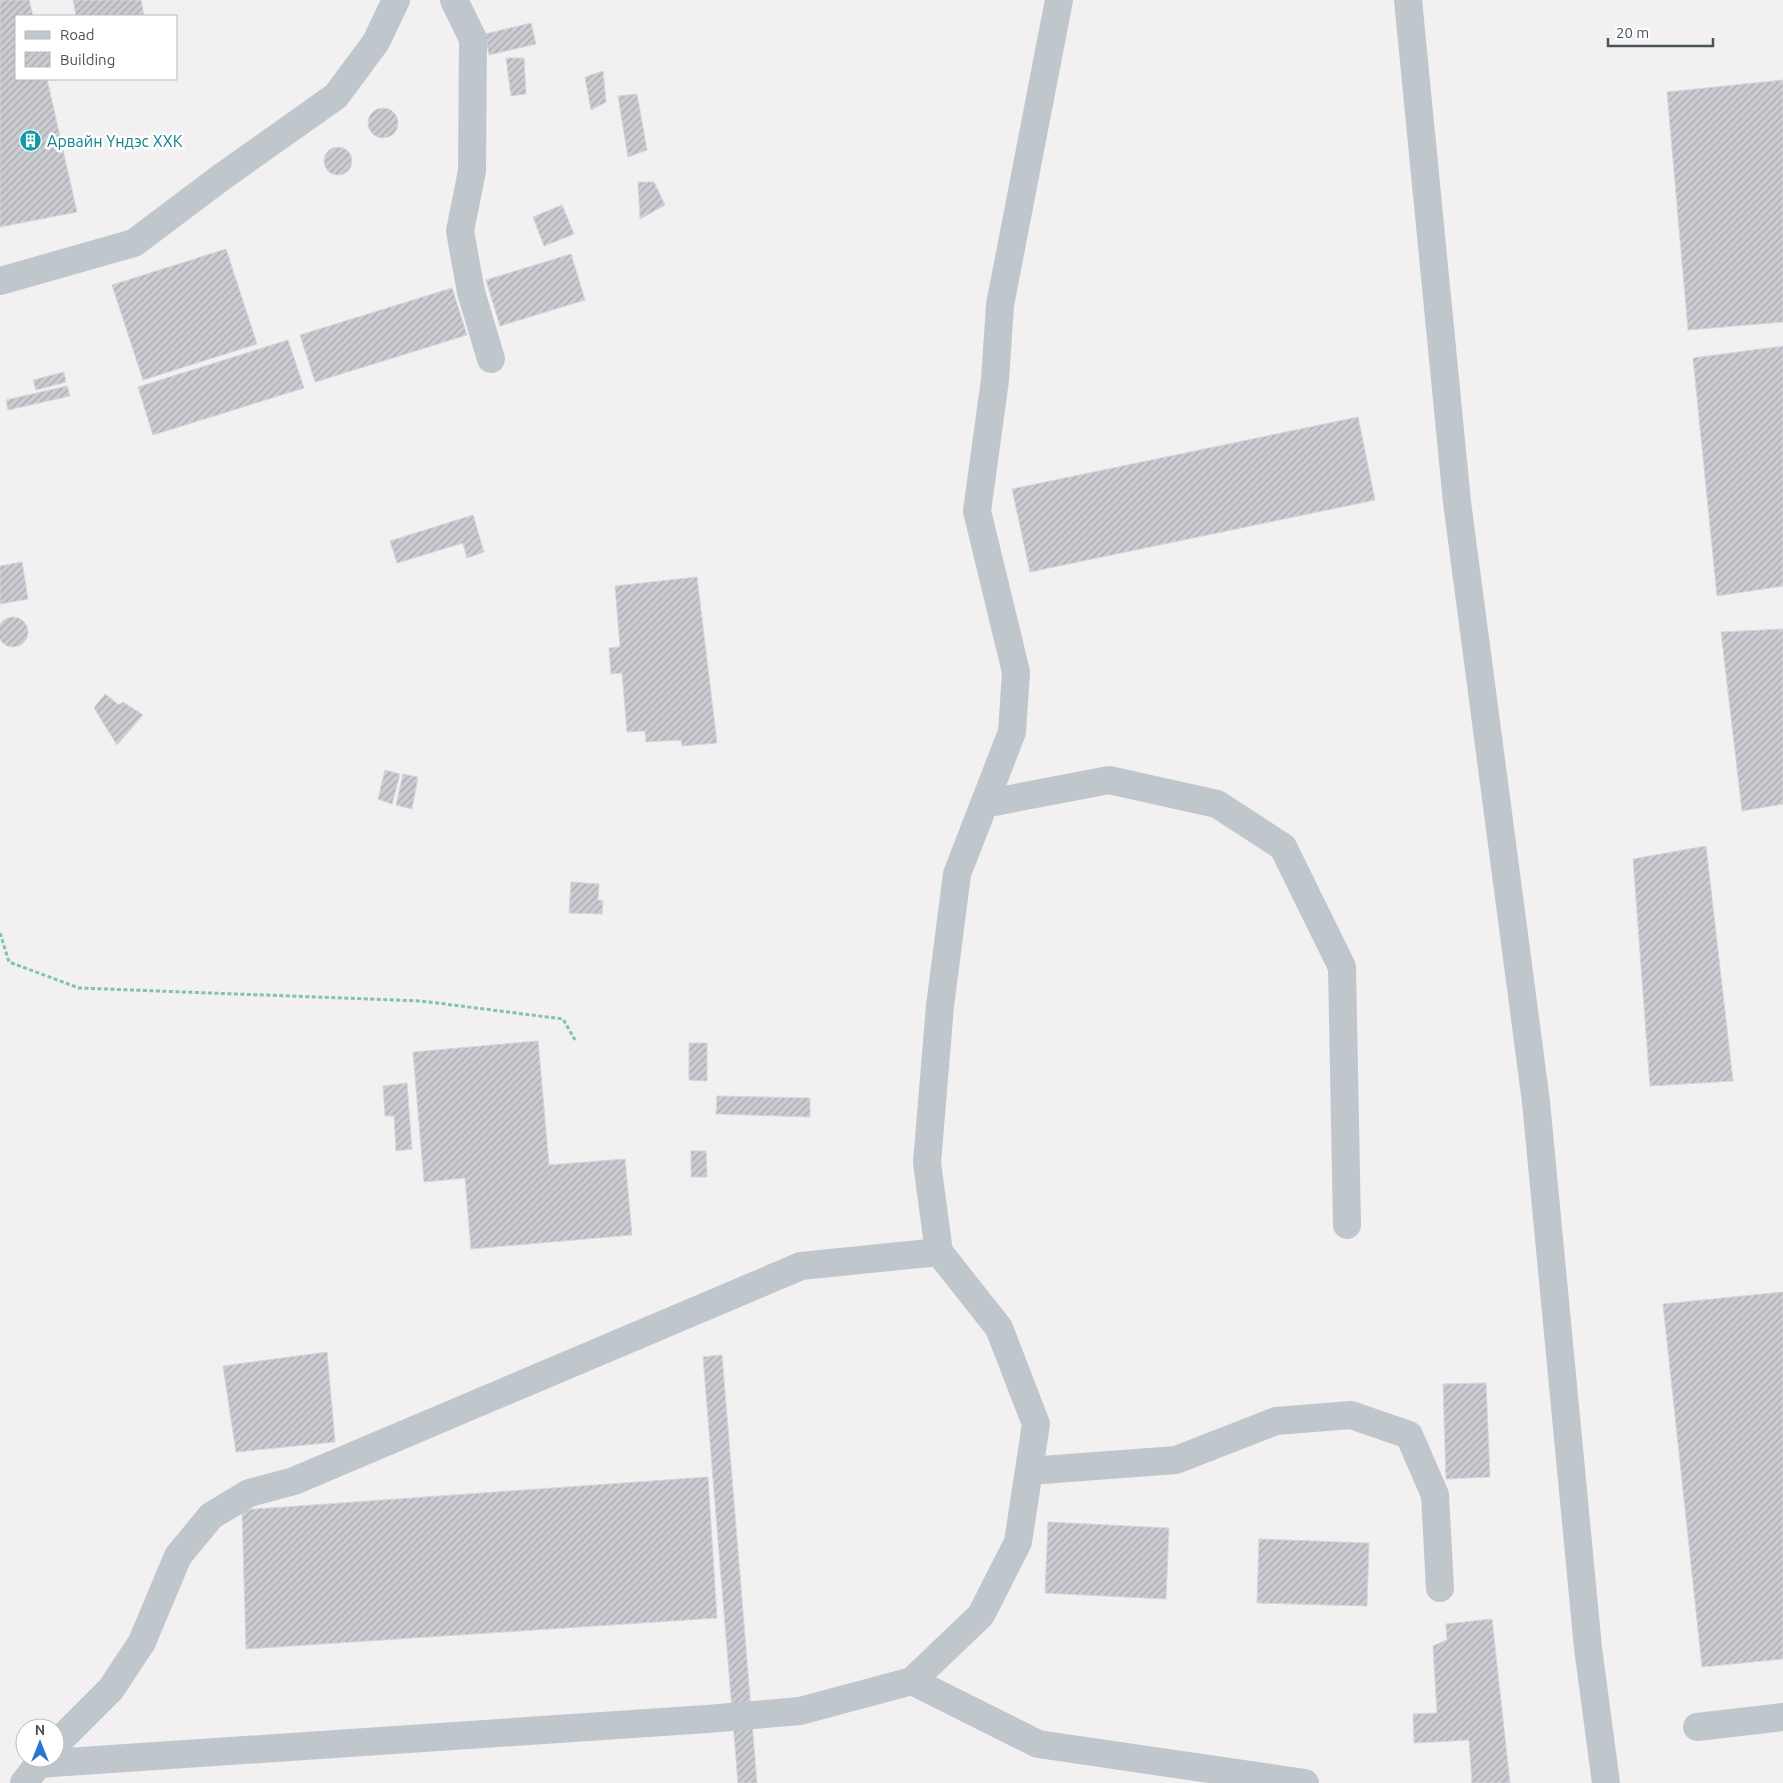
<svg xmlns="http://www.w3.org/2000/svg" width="1783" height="1783" viewBox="0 0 1783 1783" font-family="Ubuntu,sans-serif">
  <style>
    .building { fill: url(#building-hatch); stroke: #d4d6da }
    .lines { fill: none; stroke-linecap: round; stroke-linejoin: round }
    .path { stroke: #7dc6a1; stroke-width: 3; stroke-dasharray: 4 2.5; stroke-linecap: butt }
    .minor { stroke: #bfc7cd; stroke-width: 28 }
    .labels { text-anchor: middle; stroke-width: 5; stroke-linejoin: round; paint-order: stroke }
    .culture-label { font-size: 16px; fill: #0d838f; stroke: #fff; text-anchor: start }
  </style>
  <defs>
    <pattern id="building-hatch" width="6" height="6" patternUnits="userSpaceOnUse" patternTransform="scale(1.25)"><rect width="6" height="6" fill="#caccd2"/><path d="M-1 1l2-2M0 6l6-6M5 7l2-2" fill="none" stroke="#a6a8ad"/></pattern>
  </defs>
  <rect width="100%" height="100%" fill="#f2f0f0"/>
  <path class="building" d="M 0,0 L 29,0 L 33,16 L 16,16 L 16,79 L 47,79 L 77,212 L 0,227 Z
    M 73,0 L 141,0 L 144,16 L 76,16 Z
    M 531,23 L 536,44 L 489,55 L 485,34 Z
    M 506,58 L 524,58 L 526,94 L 511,96 Z
    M 603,71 L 606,102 L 591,110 L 585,77 Z
    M 1783,80 L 1783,322 L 1688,330 L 1667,92 Z
    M 637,94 L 647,150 L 628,157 L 618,96 Z
    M368 123a15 15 0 1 1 30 0a15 15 0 1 1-30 0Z
    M324 161a14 14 0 1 1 28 0a14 14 0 1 1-28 0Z
    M 638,182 L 654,182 L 665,205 L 640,219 Z
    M 562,205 L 574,234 L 544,246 L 533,217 Z
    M 226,249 L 257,344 L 143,380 L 112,285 Z
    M 571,254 L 585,300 L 500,326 L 486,280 Z
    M 452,288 L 467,335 L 315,382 L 300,335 Z
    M 288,340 L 304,388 L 153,435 L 138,387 Z
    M 1783,346 L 1783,586 L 1717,596 L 1693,358 Z
    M 64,372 L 66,382 L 36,390 L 33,380 Z
    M 67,386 L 70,396 L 8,410 L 6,400 Z
    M 1358,417 L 1375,500 L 1030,572 L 1012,489 Z
    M 473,515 L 484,552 L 467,558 L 463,543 L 397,563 L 390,541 Z
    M 22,562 L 28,599 L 0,604 L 0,566 Z
    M 697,577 L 717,743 L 682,746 L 681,740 L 646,742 L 645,731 L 627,732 L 622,673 L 611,674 L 609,648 L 620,647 L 615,586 Z
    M-2 632a15 15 0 1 1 30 0a15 15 0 1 1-30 0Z
    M 1783,629 L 1783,804 L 1742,811 L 1721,632 Z
    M 105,694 L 119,705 L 123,702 L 143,715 L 117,745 L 94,708 Z
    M 385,770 L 400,774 L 392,804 L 378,799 Z
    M 403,774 L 418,777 L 412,809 L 396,805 Z
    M 1706,846 L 1733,1081 L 1650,1086 L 1633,859 Z
    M 571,882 L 599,884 L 598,900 L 603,901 L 602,914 L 569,913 Z
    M 538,1041 L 549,1165 L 625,1159 L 632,1235 L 471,1249 L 465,1178 L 424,1182 L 413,1052 Z
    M 689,1043 L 707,1043 L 707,1081 L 689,1080 Z
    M 407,1083 L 412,1149 L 396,1151 L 394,1116 L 385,1116 L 383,1086 Z
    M 717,1096 L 810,1098 L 810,1117 L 716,1114 Z
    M 691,1151 L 706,1151 L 707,1177 L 691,1177 Z
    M 1783,1292 L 1783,1659 L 1702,1667 L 1663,1304 Z
    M 327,1352 L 335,1442 L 236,1452 L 223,1366 Z
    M 722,1355 L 757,1783 L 738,1783 L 703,1357 Z
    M 1486,1383 L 1490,1477 L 1446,1479 L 1443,1384 Z
    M 708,1477 L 717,1618 L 246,1649 L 242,1510 Z
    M 1048,1522 L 1169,1528 L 1166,1599 L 1045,1593 Z
    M 1259,1539 L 1369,1543 L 1367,1606 L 1257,1603 Z
    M 1492,1619 L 1510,1783 L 1472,1783 L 1469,1740 L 1414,1743 L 1413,1714 L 1437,1713 L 1433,1646 L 1447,1640 L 1446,1624 Z"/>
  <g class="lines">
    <path class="path" d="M 0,933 L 9,962 L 79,988 L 421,1001 L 563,1019 L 575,1040"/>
    <path class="minor" d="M 454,0 L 473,39 L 472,171 L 460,231 L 471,292 L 491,359
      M 1408,0 L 1457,502 L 1536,1102 L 1588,1648 L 1606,1783
      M 0,281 L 134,243 L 219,179 L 336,96 L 376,42 L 396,0
      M 984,804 L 1109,780 L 1217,804 L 1283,847 L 1342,967 L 1347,1225
      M 1029,1471 L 1176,1460 L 1276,1421 L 1351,1415 L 1409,1435 L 1435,1495 L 1440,1588
      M 912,1681 L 1038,1744 L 1305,1783
      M 1697,1727 L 1783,1717
      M 55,1745 L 111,1689 L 142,1642 L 178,1556 L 211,1516 L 249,1493 L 294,1481 L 801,1266 L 939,1252
      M 37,1764 L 707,1719 L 800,1711 L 912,1681 L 981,1615 L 1018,1542 L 1036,1424 L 999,1328 L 939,1252 L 927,1163 L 940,1006 L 957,874 L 1012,732 L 1016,672 L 977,511 L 995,380 L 1000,305 L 1059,0
      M 24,1783 L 43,1758"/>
  </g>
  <defs>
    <symbol id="building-disc" viewBox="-11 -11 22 22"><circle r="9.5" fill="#0f9aa8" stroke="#fff"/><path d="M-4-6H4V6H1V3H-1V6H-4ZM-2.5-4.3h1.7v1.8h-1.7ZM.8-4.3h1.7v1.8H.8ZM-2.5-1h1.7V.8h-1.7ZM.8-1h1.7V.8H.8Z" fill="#fff"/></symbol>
  </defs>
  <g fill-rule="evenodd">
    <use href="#building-disc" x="18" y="128" width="25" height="25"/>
  </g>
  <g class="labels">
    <g class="culture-label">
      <text x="47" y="147">Арвайн Үндэс ХХК</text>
    </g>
  </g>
  <rect x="15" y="15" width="162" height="65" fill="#ffffff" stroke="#b6babd"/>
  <rect x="25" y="31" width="25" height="8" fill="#bfc7cd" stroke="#b6babd"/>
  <text x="60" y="40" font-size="15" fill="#49535b">Road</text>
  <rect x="25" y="52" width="25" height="15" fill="url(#building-hatch)" stroke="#b6babd"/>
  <text x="60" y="65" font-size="15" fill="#49535b">Building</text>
  <g transform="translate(40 1743)"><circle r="24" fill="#ffffff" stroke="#b6babd"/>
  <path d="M0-4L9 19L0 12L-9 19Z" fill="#2975d2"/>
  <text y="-8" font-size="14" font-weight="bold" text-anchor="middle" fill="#49535b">N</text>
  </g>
  <path d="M1608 38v8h105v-8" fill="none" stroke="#49535b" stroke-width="2.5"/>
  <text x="1616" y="38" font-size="15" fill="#49535b" stroke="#ffffff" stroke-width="4" paint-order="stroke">20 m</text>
</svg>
